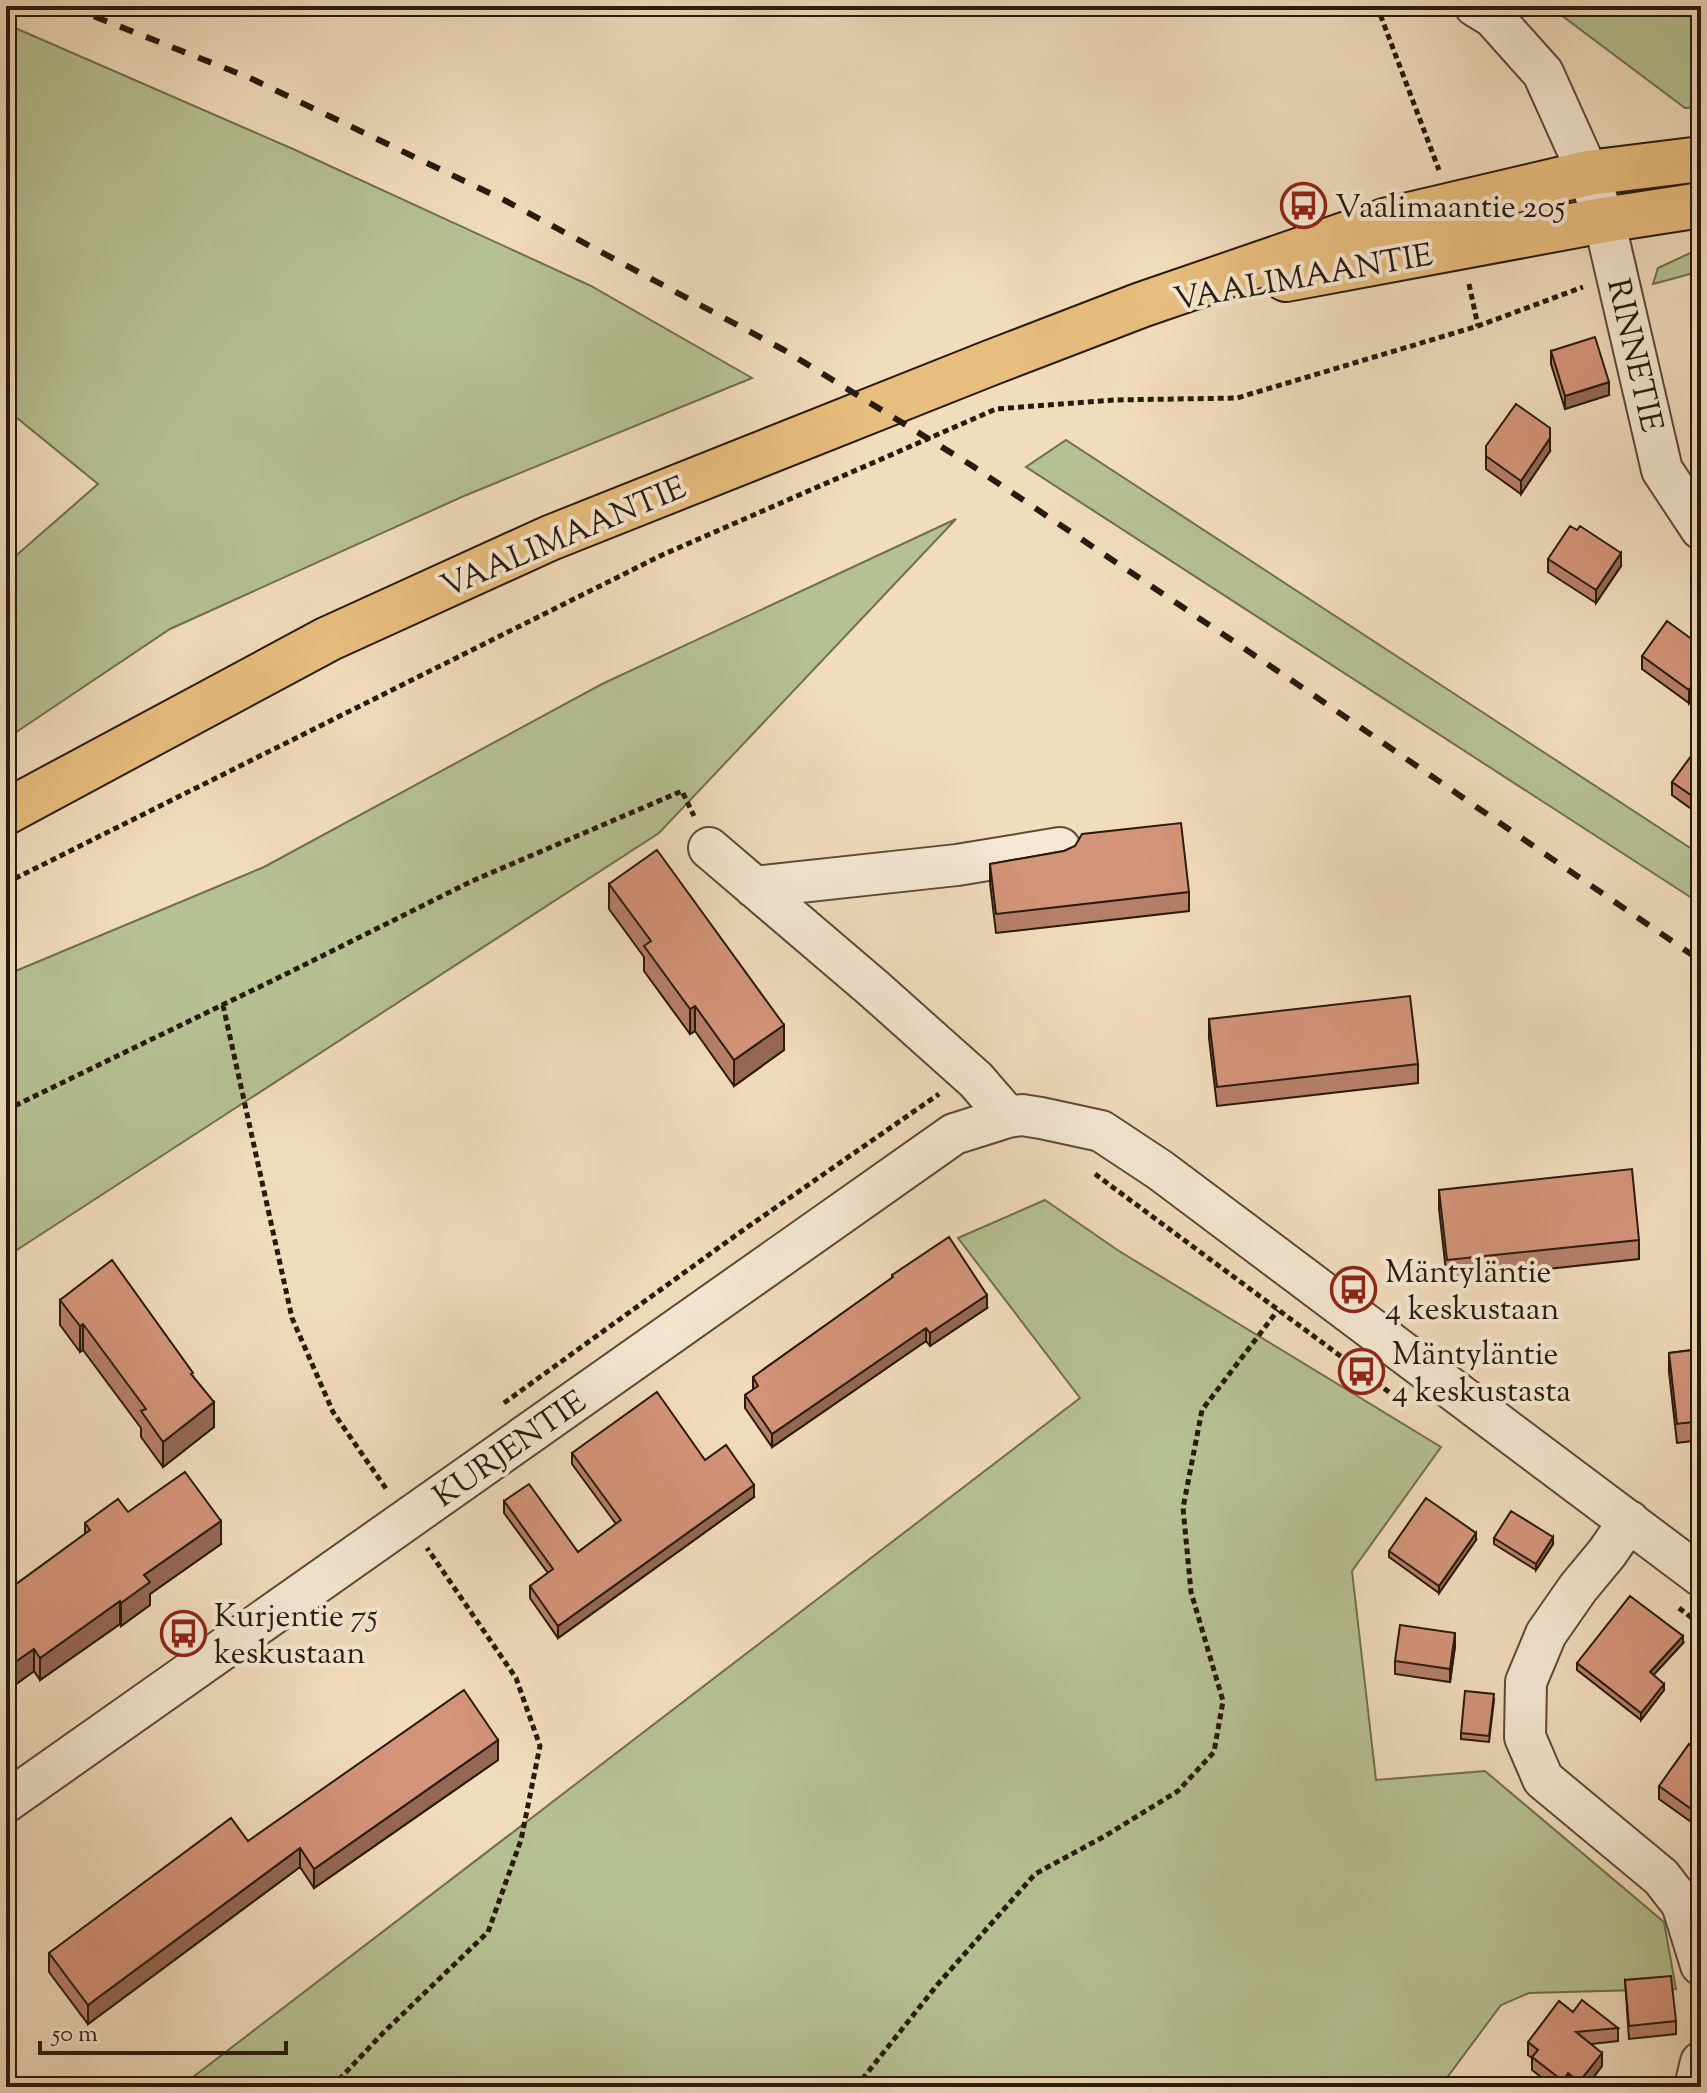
<svg xmlns="http://www.w3.org/2000/svg" width="1707" height="2093" viewBox="0 0 1707 2093" font-family="'Sorts Mill Goudy',serif">
  <style>
    .green { fill: #b6c193; stroke: #706e50; stroke-width: 2 }
    .lines { fill: none; stroke-linecap: round; stroke-linejoin: round }
    .minor-casing { stroke: #5b4a39; stroke-width: 44 }
    .major-casing { stroke: #291a0d; stroke-width: 48 }
    .path { stroke: #291a0d; stroke-width: 5; stroke-dasharray: 6 4; stroke-linecap: butt }
    .minor { stroke: #f6e8d3; stroke-width: 40 }
    .major { stroke: #e8be7e; stroke-width: 44 }
    .rail { stroke: #291a0d; stroke-width: 6; stroke-dasharray: 14 14; stroke-linecap: butt }
    .wall { fill: #b67f69; stroke: #291a0d; stroke-width: 2 }
    .shaded-wall { fill: #946855; stroke: #291a0d; stroke-width: 2 }
    .building { fill: #d4947a; stroke: #291a0d; stroke-width: 2 }
    .labels { text-anchor: middle; stroke-width: 8; stroke-linejoin: round; paint-order: stroke }
    .poi-label { font-size: 32px; fill: #291a0d; stroke: #f6e8d3; text-anchor: start }
    .street-label { font-size: 32px; fill: #291a0d; stroke: #f6e8d3 }
  </style>
  <rect width="100%" height="100%" fill="#f1dcbc"/>
  <filter id="stains"><feTurbulence type="fractalNoise" baseFrequency=".0025" numOctaves="4"/><feColorMatrix values="0 0 0 0 .2 0 0 0 0 .09 0 0 0 0 .02 0 0 0 .5 -.17"/></filter>
  <radialGradient id="worn" r=".72"><stop offset=".6" stop-color="#630" stop-opacity="0"/><stop offset="1" stop-color="#630" stop-opacity=".3"/></radialGradient>
  <path class="green" d="M 1549,6 L 1701,6 L 1701,107 L 1685,108 Z
    M 6,24 L 293,149 L 591,286 L 752,378 L 464,496 L 170,629 L 6,739 L 6,560 L 11,560 L 98,484 L 6,409 Z
    M 1701,248 L 1701,271 L 1653,284 L 1658,268 Z
    M 1066,440 L 1701,855 L 1701,904 L 1026,467 Z
    M 956,519 L 659,833 L 6,1257 L 6,975 L 264,867 L 602,684 Z
    M 1045,1200 L 1119,1251 L 1441,1447 L 1352,1571 L 1376,1780 L 1485,1771 L 1664,1922 L 1676,1989 L 1529,1993 L 1501,2005 L 1440,2087 L 180,2087 L 1080,1398 L 958,1238 Z"/>
  <g class="lines">
    <defs>
      <path id="minor" d="M 1475,6 L 1493,17 L 1543,73 L 1588,173 L 1604,220 L 1662,470 L 1701,529
        M 709,848 L 873,988 L 976,1080 L 1008,1117
        M 754,887 L 957,865 L 1060,848
        M 1629,1521 L 1607,1553 L 1578,1588 L 1546,1634 L 1526,1682 L 1525,1737 L 1543,1779 L 1661,1877 L 1682,1904 L 1701,1965
        M 6,1802 L 954,1134 L 1008,1117 L 1022,1115 L 1041,1118 L 1101,1131 L 1160,1170 L 1701,1576
        M 1695,2087 L 1701,2062"/>
      <path id="major" d="M 1286,279 L 1604,220 L 1701,205
        M 6,812 L 328,639 L 550,538 L 990,363 L 1141,305 L 1388,220 L 1588,173 L 1701,159"/>
    </defs>
    <use href="#minor" class="minor-casing"/>
    <use href="#major" class="major-casing"/>
    <path class="path" d="M 1377,6 L 1439,170
      M 1469,284 L 1478,326
      M 6,883 L 662,555 L 996,409 L 1114,400 L 1237,398 L 1478,326 L 1583,287
      M 223,1005 L 292,1318 L 333,1412 L 387,1490
      M 6,1110 L 282,976 L 472,881 L 682,791 L 694,816
      M 1095,1174 L 1389,1392
      M 504,1403 L 739,1233 L 939,1094
      M 1679,1608 L 1701,1625
      M 332,2087 L 384,2032 L 488,1932 L 521,1840 L 540,1746 L 516,1678 L 427,1548
      M 856,2087 L 938,1984 L 1035,1874 L 1105,1836 L 1178,1791 L 1214,1752 L 1223,1701 L 1191,1592 L 1183,1508 L 1202,1410 L 1278,1310"/>
    <use href="#minor" class="minor"/>
    <use href="#major" class="major"/>
    <path class="rail" d="M 68,6 L 250,78 L 506,201 L 784,350 L 971,465 L 1306,690 L 1701,961"/>
  </g>
  <path class="wall" d="M 1551,351 L 1609,395 L 1565,409 L 1551,364 Z
    M 1486,446 L 1550,451 L 1521,494 L 1486,469 Z
    M 1548,559 L 1621,566 L 1596,603 L 1548,572 Z
    M 1701,646 L 1701,686 L 1689,703 L 1642,669 L 1642,656 Z
    M 1701,756 L 1701,816 L 1672,795 L 1672,782 Z
    M 1075,846 L 1189,892 L 1189,911 L 996,933 L 990,883 L 990,864 L 1064,851 Z
    M 609,884 L 784,1050 L 734,1086 L 695,1031 L 690,1034 L 644,971 L 644,957 L 609,909 Z
    M 1209,1019 L 1418,1064 L 1418,1083 L 1217,1106 L 1209,1038 Z
    M 1439,1190 L 1639,1240 L 1639,1259 L 1447,1280 L 1439,1209 Z
    M 892,1275 L 987,1308 L 930,1346 L 926,1341 L 772,1447 L 745,1408 L 745,1395 L 753,1390 L 753,1377 L 892,1278 Z
    M 60,1300 L 193,1376 L 214,1427 L 163,1467 L 141,1437 L 141,1428 L 83,1350 L 80,1352 L 60,1325 Z
    M 1701,1349 L 1701,1440 L 1677,1443 L 1669,1372 L 1669,1353 Z
    M 572,1453 L 705,1460 L 754,1497 L 558,1638 L 530,1598 L 530,1586 L 548,1573 L 504,1513 L 504,1501 L 578,1552 L 616,1524 L 572,1464 Z
    M 128,1512 L 221,1544 L 150,1594 L 150,1605 L 121,1626 L 120,1624 L 40,1680 L 34,1671 L 8,1690 L 6,1687 L 6,1587 L 8,1590 L 85,1534 L 85,1523 Z
    M 1494,1538 L 1553,1544 L 1536,1570 L 1494,1544 Z
    M 1476,1540 L 1439,1593 L 1389,1557 L 1389,1551 Z
    M 1683,1643 L 1653,1675 L 1664,1690 L 1641,1720 L 1577,1670 L 1577,1663 Z
    M 1455,1646 L 1450,1682 L 1395,1674 L 1395,1661 Z
    M 1494,1700 L 1489,1742 L 1461,1739 L 1461,1733 Z
    M 1701,1753 L 1701,1829 L 1659,1799 L 1659,1786 Z
    M 498,1760 L 314,1888 L 300,1867 L 88,2024 L 49,1972 L 49,1953 L 248,1841 Z
    M 1625,1980 L 1676,2021 L 1676,2034 L 1629,2039 Z
    M 1573,2012 L 1618,2028 L 1618,2041 L 1591,2044 L 1602,2066 L 1586,2087 L 1554,2087 L 1532,2070 L 1532,2058 L 1528,2055 L 1528,2042 Z"/>
  <path class="shaded-wall" d="M 1609,382 L 1609,395 L 1565,409 L 1565,396 Z
    M 1550,438 L 1550,451 L 1521,494 L 1521,481 Z
    M 1621,553 L 1621,566 L 1596,603 L 1596,590 Z
    M 1701,673 L 1701,686 L 1689,703 L 1689,690 Z
    M 695,1006 L 695,1031 L 690,1034 L 690,1009 Z
    M 784,1025 L 784,1050 L 734,1086 L 734,1060 Z
    M 987,1295 L 987,1308 L 930,1346 L 930,1333 Z
    M 83,1324 L 83,1350 L 80,1352 L 80,1326 Z
    M 926,1328 L 926,1341 L 772,1447 L 772,1434 Z
    M 214,1402 L 214,1427 L 163,1467 L 163,1442 Z
    M 754,1485 L 754,1497 L 558,1638 L 558,1626 Z
    M 221,1521 L 221,1544 L 150,1594 L 150,1605 L 121,1626 L 121,1603 L 144,1575 Z
    M 1476,1533 L 1476,1540 L 1439,1593 L 1439,1586 Z
    M 1553,1537 L 1553,1544 L 1536,1570 L 1536,1564 Z
    M 120,1601 L 120,1624 L 40,1680 L 40,1658 Z
    M 1455,1633 L 1455,1646 L 1450,1682 L 1450,1669 Z
    M 1683,1636 L 1683,1643 L 1650,1679 L 1650,1672 Z
    M 34,1649 L 34,1671 L 8,1690 L 8,1667 Z
    M 1664,1684 L 1664,1690 L 1641,1720 L 1641,1713 Z
    M 498,1740 L 498,1760 L 314,1888 L 314,1869 Z
    M 300,1848 L 300,1867 L 88,2024 L 88,2005 Z
    M 1602,2053 L 1602,2066 L 1586,2087 L 1579,2087 L 1579,2082 Z
    M 1568,2073 L 1568,2087 L 1563,2087 L 1563,2081 Z"/>
  <path class="building" d="M 1595,337 L 1609,382 L 1565,396 L 1551,351 Z
    M 1516,404 L 1550,428 L 1550,438 L 1521,481 L 1486,456 L 1486,446 Z
    M 1570,526 L 1577,530 L 1580,526 L 1621,553 L 1596,590 L 1548,559 Z
    M 1667,621 L 1701,646 L 1701,673 L 1689,690 L 1642,656 Z
    M 1694,752 L 1701,756 L 1701,802 L 1672,782 Z
    M 1181,823 L 1189,892 L 996,914 L 990,864 L 1064,851 L 1075,846 L 1082,834 Z
    M 657,850 L 784,1025 L 734,1060 L 695,1006 L 690,1009 L 644,946 L 651,941 L 609,884 Z
    M 1410,996 L 1418,1064 L 1217,1087 L 1209,1019 Z
    M 1632,1169 L 1639,1240 L 1447,1260 L 1439,1190 Z
    M 949,1237 L 987,1295 L 930,1333 L 926,1328 L 772,1434 L 745,1395 L 758,1386 L 753,1377 L 893,1277 L 892,1275 Z
    M 112,1260 L 193,1373 L 191,1374 L 214,1402 L 163,1442 L 141,1411 L 146,1409 L 83,1324 L 80,1326 L 60,1300 Z
    M 1701,1349 L 1701,1421 L 1677,1424 L 1669,1353 Z
    M 657,1392 L 705,1460 L 726,1445 L 754,1485 L 558,1626 L 530,1586 L 553,1569 L 504,1501 L 529,1484 L 578,1552 L 621,1520 L 572,1453 Z
    M 185,1472 L 221,1521 L 144,1575 L 150,1582 L 121,1603 L 120,1601 L 40,1658 L 34,1649 L 8,1667 L 6,1664 L 6,1587 L 8,1590 L 90,1530 L 85,1523 L 118,1499 L 128,1512 Z
    M 1426,1498 L 1476,1533 L 1439,1586 L 1389,1551 Z
    M 1511,1511 L 1553,1537 L 1536,1564 L 1494,1538 Z
    M 1630,1596 L 1683,1636 L 1650,1672 L 1664,1684 L 1641,1713 L 1577,1663 Z
    M 1400,1625 L 1455,1633 L 1450,1669 L 1395,1661 Z
    M 464,1690 L 498,1740 L 314,1869 L 300,1848 L 88,2005 L 49,1953 L 231,1818 L 248,1841 Z
    M 1465,1691 L 1494,1694 L 1489,1736 L 1461,1733 Z
    M 1689,1744 L 1701,1753 L 1701,1816 L 1659,1786 Z
    M 1671,1976 L 1676,2021 L 1629,2026 L 1625,1980 Z
    M 1582,2000 L 1618,2028 L 1576,2032 L 1602,2053 L 1579,2082 L 1568,2073 L 1563,2081 L 1532,2057 L 1538,2050 L 1528,2042 L 1559,2001 L 1573,2012 Z"/>
  <defs>
    <symbol id="bus-ring" viewBox="-11 -11 22 22"><circle r="9.5" fill="#f6e8d3" stroke="#8f2418" stroke-width="1.5"/><path d="M-5-6H5V4H4V6H2V4H-2V6H-4V4H-5ZM-3.5-4V0h7V-4ZM-3.5 1.2v1.5H-2V1.2ZM2 1.2v1.5H3.5V1.2Z" fill="#8f2418"/></symbol>
  </defs>
  <g fill-rule="evenodd">
    <use href="#bus-ring" x="1278" y="180" width="51" height="51"/>
    <use href="#bus-ring" x="1328" y="1264" width="51" height="51"/>
    <use href="#bus-ring" x="1336" y="1346" width="51" height="51"/>
    <use href="#bus-ring" x="158" y="1608" width="51" height="51"/>
  </g>
  <g class="labels">
    <g class="poi-label">
      <text x="1335" y="217">Vaalimaantie 205</text>
      <text x="1385" y="1282">Mäntyläntie<tspan x="1385" dy="37">4 keskustaan</tspan></text>
      <text x="1392" y="1364">Mäntyläntie<tspan x="1392" dy="37">4 keskustasta</tspan></text>
      <text x="214" y="1626">Kurjentie 75<tspan x="214" dy="37">keskustaan</tspan></text>
    </g>
    <g class="street-label">
      <text transform="translate(1303 276) rotate(-10)" y="11">VAALIMAANTIE</text>
      <text transform="translate(1636 355) rotate(77)" y="11">RINNETIE</text>
      <text transform="translate(563 536) rotate(-23)" y="11">VAALIMAANTIE</text>
      <text transform="translate(509 1448) rotate(-35)" y="11">KURJENTIE</text>
    </g>
  </g>
  <rect width="1707" height="2093" fill="none" stroke="#f1dcbc" stroke-width="32"/>
  <rect x="8" y="8" width="1691" height="2077" fill="none" stroke="#291a0d" stroke-width="4"/>
  <rect x="16" y="16" width="1675" height="2061" fill="none" stroke="#291a0d" stroke-width="2"/>
  <path d="M40 2041v12h246v-12" fill="none" stroke="#291a0d" stroke-width="4"/>
  <text x="52" y="2041" font-size="24" fill="#291a0d" stroke="#f6e8d3" stroke-width="6" paint-order="stroke">50 m</text>
  <rect width="100%" height="100%" filter="url(#stains)"/>
  <rect width="100%" height="100%" fill="url(#worn)"/>
</svg>
